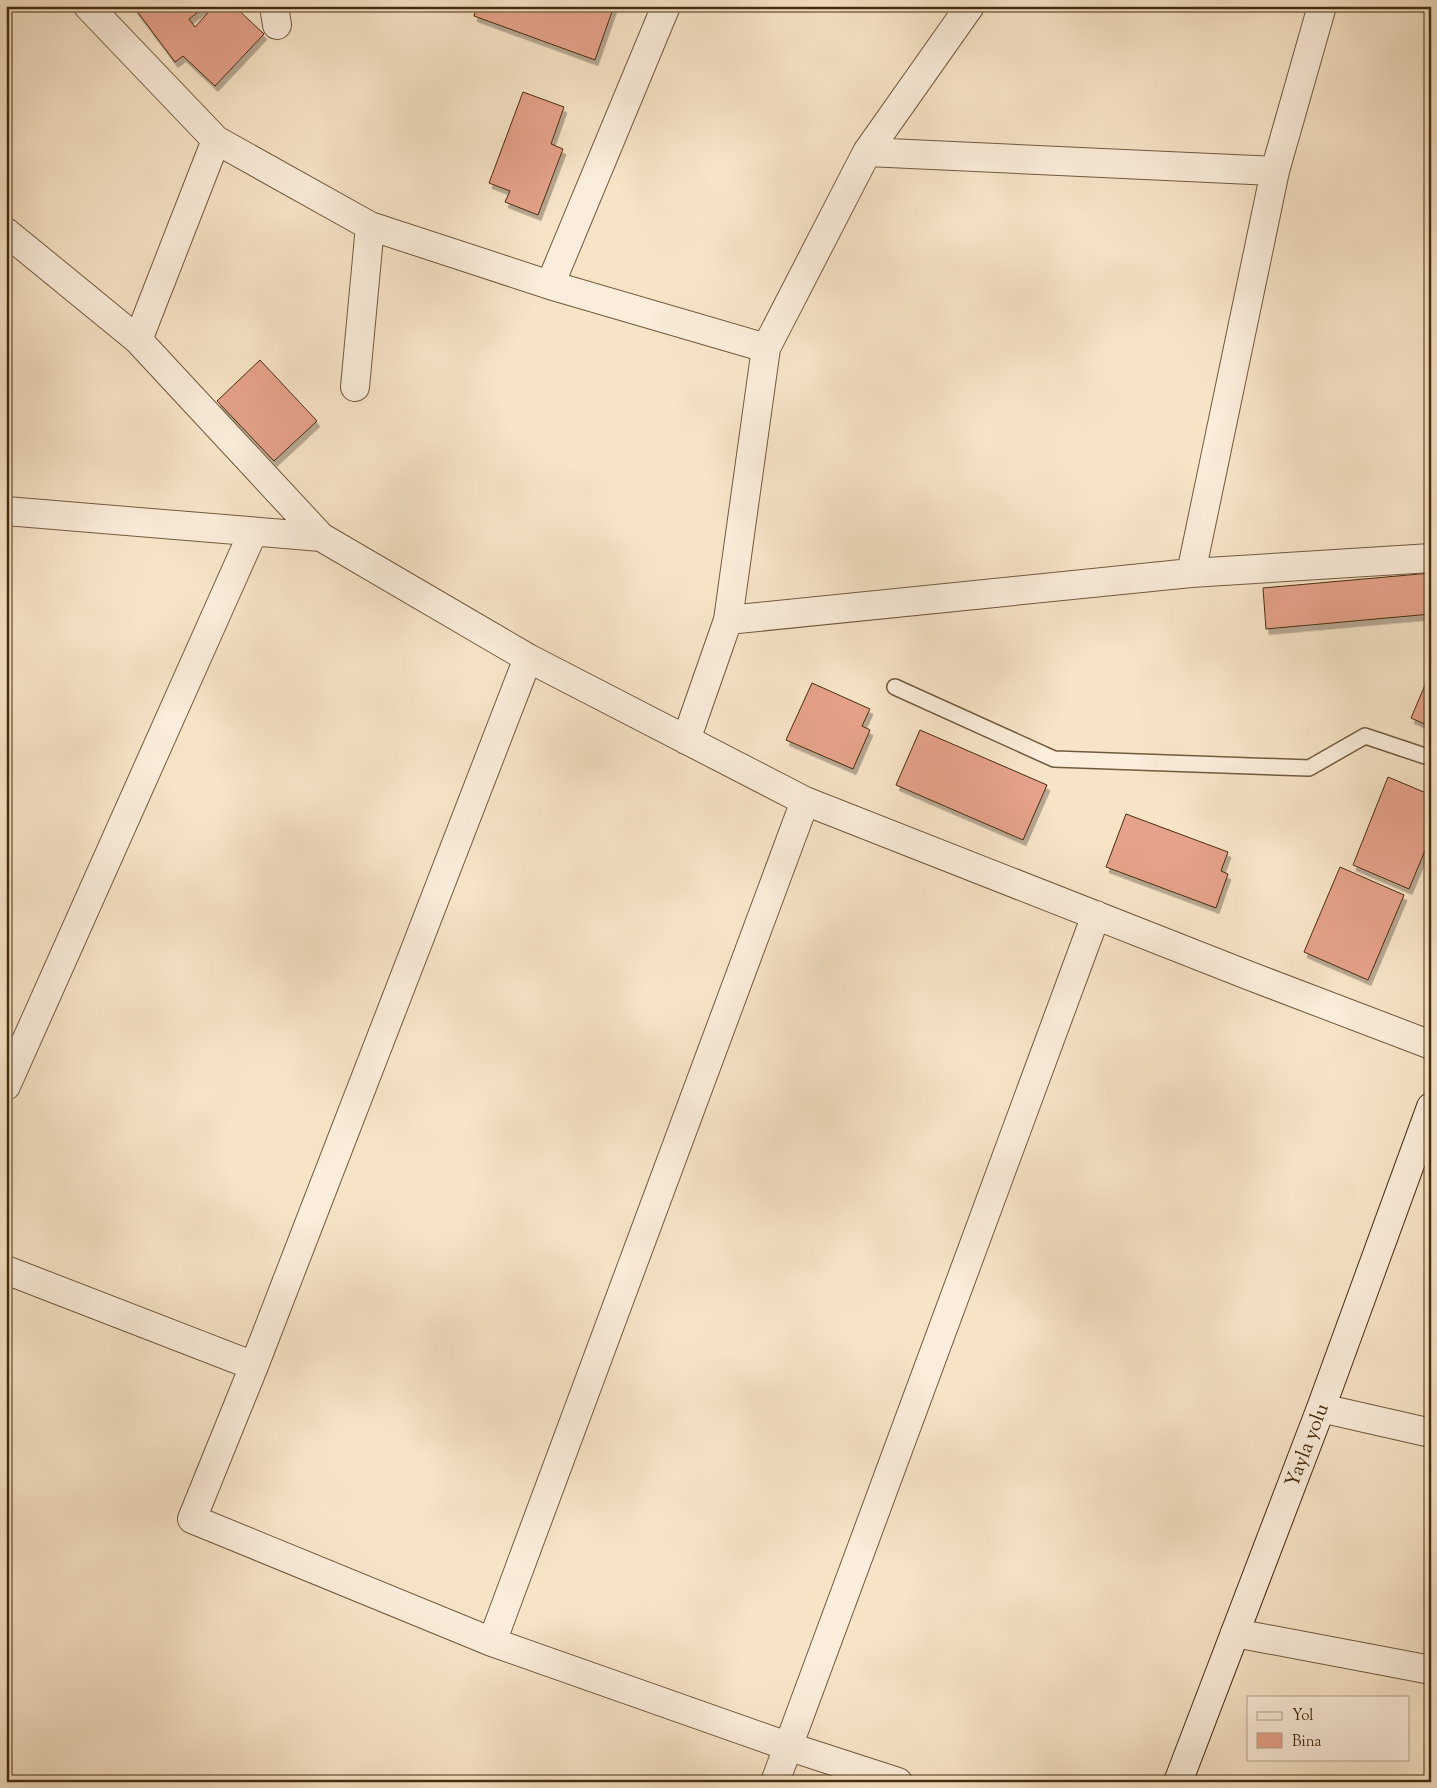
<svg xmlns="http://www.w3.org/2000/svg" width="1437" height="1788" viewBox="0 0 1437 1788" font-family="'Sorts Mill Goudy',serif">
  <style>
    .building { fill: #e6a28a; stroke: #462c0d; filter: url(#shadow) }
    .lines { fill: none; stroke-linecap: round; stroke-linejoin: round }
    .lane-casing { stroke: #725a3c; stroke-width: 18 }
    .street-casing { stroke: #725a3c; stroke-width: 30 }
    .secondary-casing { stroke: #462c0d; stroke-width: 30 }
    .lane { stroke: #faeddb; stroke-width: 15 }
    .street { stroke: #faeddb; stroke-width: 28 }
    .secondary { stroke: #faeddb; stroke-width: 28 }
    .labels { text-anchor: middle; stroke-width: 4; stroke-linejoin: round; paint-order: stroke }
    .street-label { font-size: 20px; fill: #462c0d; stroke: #faeddb }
  </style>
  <defs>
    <filter id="shadow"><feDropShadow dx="3" dy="5.5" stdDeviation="0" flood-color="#0004"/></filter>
  </defs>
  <rect width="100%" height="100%" fill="#f7e4c7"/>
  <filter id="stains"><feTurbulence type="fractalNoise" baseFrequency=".004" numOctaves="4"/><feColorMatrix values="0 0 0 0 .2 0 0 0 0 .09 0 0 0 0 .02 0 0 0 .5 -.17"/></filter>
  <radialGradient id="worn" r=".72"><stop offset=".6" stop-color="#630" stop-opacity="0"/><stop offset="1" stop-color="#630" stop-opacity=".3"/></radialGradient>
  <path class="building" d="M 133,6 L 206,6 L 189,19 L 195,27 L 214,6 L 234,6 L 264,34 L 215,86 L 183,56 L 175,62 Z
    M 477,6 L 614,6 L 595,60 L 474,16 Z
    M 523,92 L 564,107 L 551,144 L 563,149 L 538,215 L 505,202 L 510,191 L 489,183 Z
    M 260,360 L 317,421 L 274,461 L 217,401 Z
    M 1431,573 L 1431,614 L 1266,629 L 1263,588 Z
    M 1431,671 L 1431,727 L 1411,718 Z
    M 812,683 L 870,709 L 862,726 L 870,730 L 853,769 L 786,740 Z
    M 920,730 L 1047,785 L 1023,840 L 896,785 Z
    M 1388,777 L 1431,795 L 1431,836 L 1409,889 L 1353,865 Z
    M 1126,814 L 1228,852 L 1221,871 L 1228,874 L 1216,908 L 1106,867 Z
    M 1340,867 L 1404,895 L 1368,980 L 1304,952 Z"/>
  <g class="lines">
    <defs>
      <path id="lane" d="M 895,687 L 1054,759 L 1309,768 L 1365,736 L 1431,758"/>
      <path id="street" d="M 88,6 L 216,140 L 370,226 L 550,285 L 766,348
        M 274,6 L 277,25
        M 867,152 L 1275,171
        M 6,232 L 138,340 L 321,537 L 528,658 L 805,801 L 1250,976 L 1431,1045
        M 550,285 L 666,6
        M 138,340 L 216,140
        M 355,387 L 370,226
        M 6,511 L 321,537
        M 1191,573 L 1275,171 L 1322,6
        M 728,620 L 1191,573 L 1431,558
        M 528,658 L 254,1366 L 192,1519 L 492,1642 L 787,1746 L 898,1782
        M 686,740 L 728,620 L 766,348 L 867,152 L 970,6
        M 6,1086 L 253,532
        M 6,1270 L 254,1366
        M 1321,1408 L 1431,1433
        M 1235,1633 L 1431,1670
        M 492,1642 L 805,801
        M 775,1782 L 1096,915"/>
      <path id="secondary" d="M 1178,1782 L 1321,1408 L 1431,1107"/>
    </defs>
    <use href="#lane" class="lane-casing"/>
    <use href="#street" class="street-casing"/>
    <use href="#secondary" class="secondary-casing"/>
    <use href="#lane" class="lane"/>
    <use href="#street" class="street"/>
    <use href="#secondary" class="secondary"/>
  </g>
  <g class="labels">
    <g class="street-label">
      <text transform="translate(1306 1445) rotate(-69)" y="7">Yayla yolu</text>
    </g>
  </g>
  <rect width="1437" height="1788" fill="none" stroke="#f7e4c7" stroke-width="25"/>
  <rect x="8" y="8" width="1422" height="1773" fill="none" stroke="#462c0d" stroke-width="2.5"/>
  <rect x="12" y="12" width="1412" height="1763" fill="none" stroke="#462c0d"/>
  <rect x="1247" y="1696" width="162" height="65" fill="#faeddb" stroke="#b2a089"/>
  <rect x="1257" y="1712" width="25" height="8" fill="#faeddb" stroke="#b2a089"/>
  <text x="1292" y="1720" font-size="15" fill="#462c0d">Yol</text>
  <rect x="1257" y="1733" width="25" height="15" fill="#e6a28a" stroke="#b2a089"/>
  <text x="1292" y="1746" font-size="15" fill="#462c0d">Bina</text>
  <rect width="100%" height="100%" filter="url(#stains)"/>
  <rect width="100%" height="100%" fill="url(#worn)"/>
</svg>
